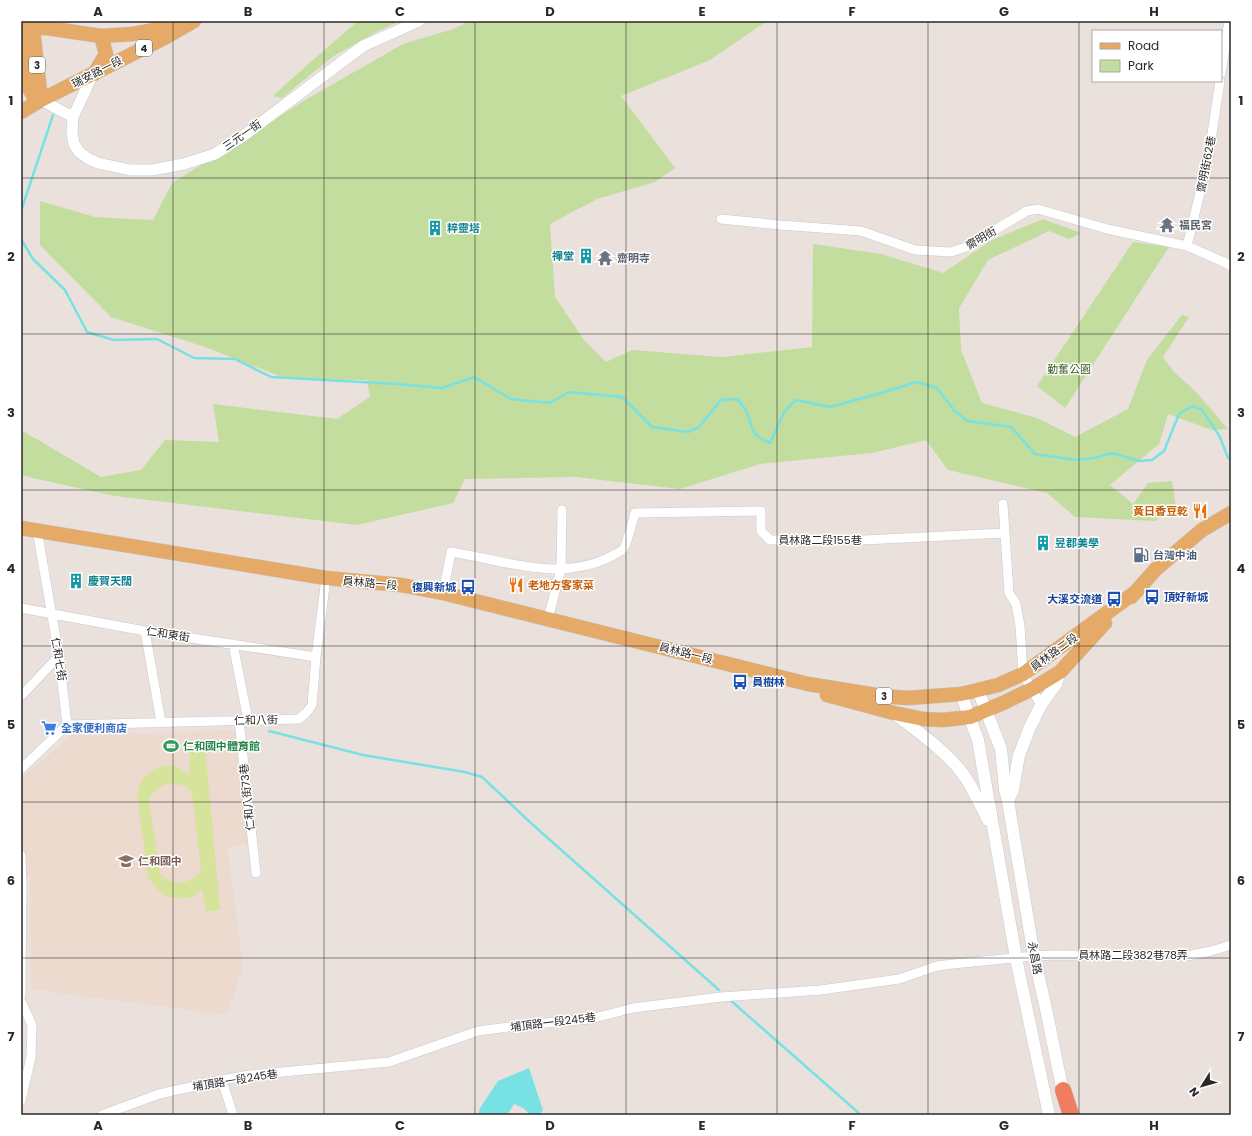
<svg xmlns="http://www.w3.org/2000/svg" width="1252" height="1136" viewBox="0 0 1252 1136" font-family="Poppins,'Noto Sans TC',sans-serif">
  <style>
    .education { fill: #ebdacd }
    .green { fill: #c2dd9d }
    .pitch { fill: #d6e39a; fill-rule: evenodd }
    .water { fill: #78e1e4 }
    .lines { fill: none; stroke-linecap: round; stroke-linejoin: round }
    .stream { stroke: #78e1e4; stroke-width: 2.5 }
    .minor-casing { stroke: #c4cad2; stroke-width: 10 }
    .tertiary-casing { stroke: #c4cad2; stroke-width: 12 }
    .secondary-casing { stroke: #c4cad2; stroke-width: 13 }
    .primary-casing { stroke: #c3c3c3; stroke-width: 15 }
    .motorway-casing { stroke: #c3c3c3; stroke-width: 17 }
    .minor { stroke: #fff; stroke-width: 9 }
    .tertiary { stroke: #fff; stroke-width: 11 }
    .secondary { stroke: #fff; stroke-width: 12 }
    .primary { stroke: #e5aa67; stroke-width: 14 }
    .motorway { stroke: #f17d61; stroke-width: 16 }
    .grid { fill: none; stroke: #292929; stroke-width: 1; stroke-opacity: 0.55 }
    .labels { text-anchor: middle; stroke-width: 3; stroke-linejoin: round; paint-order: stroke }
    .shield { fill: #fff; stroke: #696969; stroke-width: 1 }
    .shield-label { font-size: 10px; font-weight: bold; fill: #292929 }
    .street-label { font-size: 11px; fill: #292929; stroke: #fff }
    .worship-label { font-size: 11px; font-weight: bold; fill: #5b616d; stroke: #fff; text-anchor: start }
    .culture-label { font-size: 11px; font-weight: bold; fill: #0d838f; stroke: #fff; text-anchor: start }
    .park-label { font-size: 11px; fill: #3c6020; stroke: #fff }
    .food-label { font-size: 11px; font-weight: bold; fill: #c56008; stroke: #fff; text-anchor: end }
    .service-label { font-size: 11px; font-weight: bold; fill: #4e5e75; stroke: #fff; text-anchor: start }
    .transit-label { font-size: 11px; font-weight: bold; fill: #164399; stroke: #fff; text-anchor: end }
    .shop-label { font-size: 11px; font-weight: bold; fill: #366cbe; stroke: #fff; text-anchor: start }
    .leisure-label { font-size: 11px; font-weight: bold; fill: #27864d; stroke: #fff; text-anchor: start }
    .education-label { font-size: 11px; font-weight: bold; fill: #785e54; stroke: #fff; text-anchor: start }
    .neatline { fill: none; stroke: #292929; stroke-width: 1.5 }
    .grid-label { font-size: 13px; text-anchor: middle; font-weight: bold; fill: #292929 }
  </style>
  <rect width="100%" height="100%" fill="#eae1dc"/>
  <path class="education" d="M 239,730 L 251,843 L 227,847 L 243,966 L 227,1015 L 31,989 L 30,877 L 23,874 L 21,779 L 72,735 L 198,732 Z"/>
  <path class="green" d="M 358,21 L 400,21 L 380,30 L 332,57 L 282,98 L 273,96 L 306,66 Z
    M 470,21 L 767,21 L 710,60 L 621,96 L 675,168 L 655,182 L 597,199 L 550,224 L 555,297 L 584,340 L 606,362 L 632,350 L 722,357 L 812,347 L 813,244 L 881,254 L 943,273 L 992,240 L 1043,219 L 1081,233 L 1069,239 L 1049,231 L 988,260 L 959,308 L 961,350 L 982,403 L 1037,418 L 1075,437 L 1128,409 L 1147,360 L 1182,315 L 1189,317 L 1163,357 L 1174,372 L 1196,392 L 1228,429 L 1212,430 L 1168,414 L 1159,444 L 1110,485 L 1133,504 L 1148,483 L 1172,481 L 1176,507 L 1155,521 L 1075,517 L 1047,493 L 948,470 L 926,440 L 872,453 L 760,464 L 680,489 L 576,477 L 465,479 L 453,503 L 357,525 L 115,496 L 28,477 L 21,474 L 21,430 L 101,477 L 141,470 L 165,440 L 219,442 L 213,404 L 337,419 L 370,397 L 367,380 L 287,379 L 205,347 L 111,317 L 40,245 L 40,201 L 95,217 L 153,220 L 172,183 L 307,99 L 403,44 L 453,29 Z
    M 1133,242 L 1169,247 L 1065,408 L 1037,386 Z"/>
  <path class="pitch" d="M 205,748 L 220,908 L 220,910 L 206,911 L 202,888 C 200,891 196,895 193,896 C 189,898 184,898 181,898 C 164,899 157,891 148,877 L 137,795 C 140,791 138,788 140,784 C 146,771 160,764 174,766 C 180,767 185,773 190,776 L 190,750 ZM 169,783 L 186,786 L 192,793 L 201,869 C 192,885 173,887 160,874 L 149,800 C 154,790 159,786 169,783 Z"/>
  <path class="water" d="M 529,1068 L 543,1110 L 539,1115 L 531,1115 L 523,1108 L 514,1104 L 507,1115 L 478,1115 L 480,1108 L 498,1081 Z"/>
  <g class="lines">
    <path class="stream" d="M 21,211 L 53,115
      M 21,239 L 33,259 L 65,290 L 87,332 L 114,340 L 157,339 L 194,358 L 235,359 L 271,377 L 397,384 L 442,388 L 474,377 L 511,399 L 550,403 L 569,392 L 622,397 L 652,427 L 688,432 L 699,427 L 721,400 L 737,399 C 740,402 743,406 745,409 C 755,427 746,433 770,443 L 784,412 L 796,400 L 830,407 L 881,393 L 917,382 L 937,388 L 954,410 L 967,421 L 1011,427 L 1035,454 L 1076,460 L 1094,458 L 1112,453 L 1139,461 L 1152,460 L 1164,451 L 1179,414 L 1192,406 L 1202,410 L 1220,437 L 1228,458 L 1231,460
      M 269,731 L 363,755 L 465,772 L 482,777 L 532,824 L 719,990
      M 729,999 L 861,1115"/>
    <defs>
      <path id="minor" d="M 1221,73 L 1229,21
        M 721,219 L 780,225 L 861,231 L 915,250 L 951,252 L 966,247 L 1027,211 L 1038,209 L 1107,229 L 1187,246 L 1224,262 L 1231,266
        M 1187,246 L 1208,160 L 1220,81
        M 1003,504 L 1009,593 L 1016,604 L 1020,626 L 1023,674 L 1041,705
        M 443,593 L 451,552 C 503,560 557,582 608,558 C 613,555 620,553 624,548 C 627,543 633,520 635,513 L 761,511 L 761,531 L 770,540 L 864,540 L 1004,533
        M 21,608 L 145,631 L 316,657
        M 548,619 L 561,569 L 562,510
        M 145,631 L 161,722
        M 233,644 L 248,720
        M 21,696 L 59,656
        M 239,720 L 256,873
        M 67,725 L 299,719 L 307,712 L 312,705 L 316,657 L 326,578
        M 21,769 L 67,725 L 59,656 L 37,530
        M 21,855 L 22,884 L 21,995
        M 21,1001 L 32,1025 L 31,1057 L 21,1101
        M 222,1080 L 233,1115
        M 102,1115 L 159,1094 L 222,1080 L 250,1075 L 389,1062 L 478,1031 L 523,1025 L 590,1019 L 633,1008 L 721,997 L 821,990 L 899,979 L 937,966 L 953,964 L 1034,956 L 1055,955 L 1187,956 L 1211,951 L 1231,945"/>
      <path id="tertiary" d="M 93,74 L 73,117 L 72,133 L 74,144 L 79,152 L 89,159 L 98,163 L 130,170 L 152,170 L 184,164 L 215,154 L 243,136 L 363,46 L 419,21
        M 41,100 L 73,117"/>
      <path id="secondary" d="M 978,690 L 1001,749 L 1005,790 L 1008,801 L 1034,956 L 1046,1009 L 1064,1097
        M 961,694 L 978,740 L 1016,958 L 1049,1115
        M 894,713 C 918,732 944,749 963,774 C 973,788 980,804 988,820
        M 1008,801 L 1013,790 L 1019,755 L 1030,727 L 1041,705 L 1056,684 L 1060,672"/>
      <path id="primary" d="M 32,21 L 41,100
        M 21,28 L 47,28 L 101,36 L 133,34 L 154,30 L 175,21
        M 21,28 L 29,88 L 34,97 L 41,100
        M 94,74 L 106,54 L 101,36
        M 21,112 L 41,100 L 166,37 L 194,21
        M 21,528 L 326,578 L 401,585 L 443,593 L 808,684 L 882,696 L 908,698 L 961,694 L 978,690 L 998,685 L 1023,674 L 1137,591
        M 1131,597 L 1156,569 L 1202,530 L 1231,513
        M 827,695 L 894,713 L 923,719 L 943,720 L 970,717 L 1003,703 L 1032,689 L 1060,672 L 1105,623"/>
      <path id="motorway" d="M 1063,1090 L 1071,1115"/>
    </defs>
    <use href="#minor" class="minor-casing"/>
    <use href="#tertiary" class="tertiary-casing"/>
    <use href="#secondary" class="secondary-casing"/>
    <use href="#primary" class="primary-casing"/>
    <use href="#motorway" class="motorway-casing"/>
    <use href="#minor" class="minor"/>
    <use href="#tertiary" class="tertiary"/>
    <use href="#secondary" class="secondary"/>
    <use href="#primary" class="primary"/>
    <use href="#motorway" class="motorway"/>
  </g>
  <path class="grid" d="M 173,21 L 173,1115M 324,21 L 324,1115M 475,21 L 475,1115M 626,21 L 626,1115M 777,21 L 777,1115M 928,21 L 928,1115M 1079,21 L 1079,1115M 21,178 L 1231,178M 21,334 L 1231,334M 21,490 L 1231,490M 21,646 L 1231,646M 21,802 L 1231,802M 21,958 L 1231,958"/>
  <defs>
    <symbol id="temple-bare" viewBox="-9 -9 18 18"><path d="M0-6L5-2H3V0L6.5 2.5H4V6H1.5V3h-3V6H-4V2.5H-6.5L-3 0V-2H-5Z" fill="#6b7280" stroke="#fff" stroke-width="2.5" paint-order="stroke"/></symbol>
    <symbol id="building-bare" viewBox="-9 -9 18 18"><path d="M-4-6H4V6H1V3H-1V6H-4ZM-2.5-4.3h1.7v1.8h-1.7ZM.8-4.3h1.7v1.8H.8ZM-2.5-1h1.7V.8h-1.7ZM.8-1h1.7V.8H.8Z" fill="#0f9aa8" stroke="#fff" stroke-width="2.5" paint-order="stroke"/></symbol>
    <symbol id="restaurant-bare" viewBox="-9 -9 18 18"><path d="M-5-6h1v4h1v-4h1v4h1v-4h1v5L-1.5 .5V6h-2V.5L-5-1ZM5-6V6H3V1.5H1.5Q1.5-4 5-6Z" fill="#e8710a" stroke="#fff" stroke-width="2.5" paint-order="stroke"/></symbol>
    <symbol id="fuel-bare" viewBox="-9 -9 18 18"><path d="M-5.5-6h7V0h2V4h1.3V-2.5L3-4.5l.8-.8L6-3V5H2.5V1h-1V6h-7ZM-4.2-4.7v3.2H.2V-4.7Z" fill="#5c6f8a" stroke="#fff" stroke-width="2.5" paint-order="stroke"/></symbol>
    <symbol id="bus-bare" viewBox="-9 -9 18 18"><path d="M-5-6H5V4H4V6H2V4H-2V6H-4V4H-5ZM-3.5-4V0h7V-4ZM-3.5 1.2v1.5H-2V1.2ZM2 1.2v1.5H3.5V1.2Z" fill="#1a4fb4" stroke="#fff" stroke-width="2.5" paint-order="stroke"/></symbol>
    <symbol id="supermarket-bare" viewBox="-9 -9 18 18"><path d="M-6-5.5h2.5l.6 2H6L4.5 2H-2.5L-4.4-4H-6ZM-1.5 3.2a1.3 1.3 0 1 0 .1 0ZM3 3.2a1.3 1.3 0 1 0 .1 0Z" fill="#3f7fe0" stroke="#fff" stroke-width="2.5" paint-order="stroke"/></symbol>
    <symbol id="stadium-bare" viewBox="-9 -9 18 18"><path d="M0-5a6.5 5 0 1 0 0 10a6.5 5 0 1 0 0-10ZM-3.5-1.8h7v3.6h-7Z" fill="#2e9e5b" stroke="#fff" stroke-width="2.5" paint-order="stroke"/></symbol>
    <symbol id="school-bare" viewBox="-9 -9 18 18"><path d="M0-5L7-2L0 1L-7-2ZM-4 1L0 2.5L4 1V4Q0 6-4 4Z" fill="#8d6e63" stroke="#fff" stroke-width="2.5" paint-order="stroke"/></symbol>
  </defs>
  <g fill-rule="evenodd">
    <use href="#temple-bare" x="1156" y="214" width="22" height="22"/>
    <use href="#building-bare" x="424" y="217" width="22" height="22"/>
    <use href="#building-bare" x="575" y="245" width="22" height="22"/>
    <use href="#temple-bare" x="594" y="247" width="22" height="22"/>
    <use href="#restaurant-bare" x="1189" y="500" width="22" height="22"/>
    <use href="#building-bare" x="1032" y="532" width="22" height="22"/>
    <use href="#fuel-bare" x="1130" y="544" width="22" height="22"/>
    <use href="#building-bare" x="65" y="570" width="22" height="22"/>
    <use href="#restaurant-bare" x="505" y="574" width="22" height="22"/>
    <use href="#bus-bare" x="457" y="576" width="22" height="22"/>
    <use href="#bus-bare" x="1141" y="586" width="22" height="22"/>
    <use href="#bus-bare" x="1103" y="588" width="22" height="22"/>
    <use href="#bus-bare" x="729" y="671" width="22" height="22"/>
    <use href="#supermarket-bare" x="38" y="717" width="22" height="22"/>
    <use href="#stadium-bare" x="160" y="735" width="22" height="22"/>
    <use href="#school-bare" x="115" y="850" width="22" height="22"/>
  </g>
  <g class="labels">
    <g class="shield">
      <rect x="136" y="40" width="16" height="16" rx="3"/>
      <rect x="29" y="57" width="16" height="16" rx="3"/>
      <rect x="876" y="688" width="16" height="16" rx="3"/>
    </g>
    <g class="shield-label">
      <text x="144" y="52">4</text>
      <text x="37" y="69">3</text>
      <text x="884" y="700">3</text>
    </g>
    <g class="street-label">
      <text transform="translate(97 72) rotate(-27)" y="4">瑞安路一段</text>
      <text transform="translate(242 135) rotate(-35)" y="4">三元一街</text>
      <text transform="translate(1206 164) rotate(-79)" y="4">齋明街62巷</text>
      <text transform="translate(981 238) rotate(-30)" y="4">齋明街</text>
      <text x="820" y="544">員林路二段155巷</text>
      <text transform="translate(370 583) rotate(5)" y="4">員林路一段</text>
      <text transform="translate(168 634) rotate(9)" y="4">仁和東街</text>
      <text transform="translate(1054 652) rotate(-36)" y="4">員林路二段</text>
      <text transform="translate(686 653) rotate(14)" y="4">員林路一段</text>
      <text transform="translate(59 659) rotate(81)" y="4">仁和七街</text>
      <text transform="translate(256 720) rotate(-1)" y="4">仁和八街</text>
      <text transform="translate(247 797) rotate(-96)" y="4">仁和八街73巷</text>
      <text x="1133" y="959">員林路二段382巷78弄</text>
      <text transform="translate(1035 958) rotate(79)" y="4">永昌路</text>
      <text transform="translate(553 1022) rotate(-7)" y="4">埔頂路一段245巷</text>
      <text transform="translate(235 1080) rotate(-9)" y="4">埔頂路一段245巷</text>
    </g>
    <g class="worship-label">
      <text x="1179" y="229">福民宮</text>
      <text x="617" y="262">齋明寺</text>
    </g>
    <g class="culture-label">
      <text x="447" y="232">粹靈塔</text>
      <text x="574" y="260" text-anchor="end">禪堂</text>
      <text x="1055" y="547">昱郡美學</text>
      <text x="88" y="585">慶賀天闊</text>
    </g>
    <g class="park-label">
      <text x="1069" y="373">勤奮公園</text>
    </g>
    <g class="food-label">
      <text x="1188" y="515">黃日香豆乾</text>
      <text x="528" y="589" text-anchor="start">老地方客家菜</text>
    </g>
    <g class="service-label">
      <text x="1153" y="559">台灣中油</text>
    </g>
    <g class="transit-label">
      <text x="456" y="591">復興新城</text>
      <text x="1164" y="601" text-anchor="start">頂好新城</text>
      <text x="1102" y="603">大溪交流道</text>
      <text x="752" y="686" text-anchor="start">員樹林</text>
    </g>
    <g class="shop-label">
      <text x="61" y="732">全家便利商店</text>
    </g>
    <g class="leisure-label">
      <text x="183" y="750">仁和國中體育館</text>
    </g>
    <g class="education-label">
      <text x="138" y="865">仁和國中</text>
    </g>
  </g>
  <rect width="1252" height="1136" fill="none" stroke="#ffffff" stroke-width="44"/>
  <rect x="1092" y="30" width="130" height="52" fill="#ffffff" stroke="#a9a9a9"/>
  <rect x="1100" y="43" width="20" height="6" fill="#e5aa67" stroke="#a9a9a9"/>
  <text x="1128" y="50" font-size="12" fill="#292929">Road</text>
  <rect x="1100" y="60" width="20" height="12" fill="#c2dd9d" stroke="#a9a9a9"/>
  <text x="1128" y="70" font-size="12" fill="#292929">Park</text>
  <g transform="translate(1202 1086) rotate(233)" stroke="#ffffff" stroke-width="3" paint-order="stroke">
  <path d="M0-3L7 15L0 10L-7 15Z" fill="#292929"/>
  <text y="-6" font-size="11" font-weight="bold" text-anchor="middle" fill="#292929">N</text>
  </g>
  <rect x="22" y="22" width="1208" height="1092" class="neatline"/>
  <g class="grid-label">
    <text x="98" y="16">A</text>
    <text x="248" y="16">B</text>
    <text x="400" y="16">C</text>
    <text x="550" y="16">D</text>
    <text x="702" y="16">E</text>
    <text x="852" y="16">F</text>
    <text x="1004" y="16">G</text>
    <text x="1154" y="16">H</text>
    <text x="11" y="105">1</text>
    <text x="1241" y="105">1</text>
    <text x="11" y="261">2</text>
    <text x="1241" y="261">2</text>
    <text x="11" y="417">3</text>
    <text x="1241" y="417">3</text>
    <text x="11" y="573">4</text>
    <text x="1241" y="573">4</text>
    <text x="11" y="729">5</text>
    <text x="1241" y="729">5</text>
    <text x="11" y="885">6</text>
    <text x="1241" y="885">6</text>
    <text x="11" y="1041">7</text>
    <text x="1241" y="1041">7</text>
    <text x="98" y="1130">A</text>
    <text x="248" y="1130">B</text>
    <text x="400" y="1130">C</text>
    <text x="550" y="1130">D</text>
    <text x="702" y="1130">E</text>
    <text x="852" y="1130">F</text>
    <text x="1004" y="1130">G</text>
    <text x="1154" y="1130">H</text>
  </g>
</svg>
